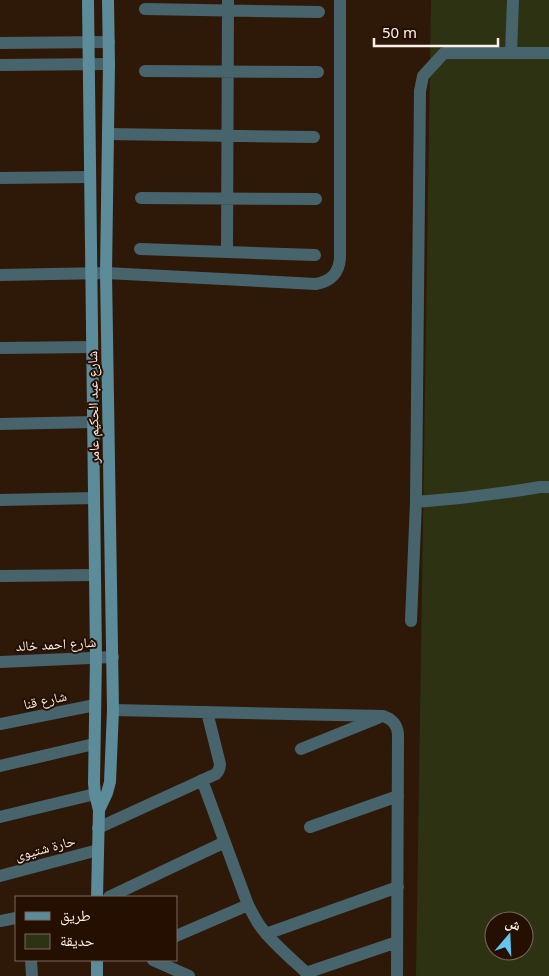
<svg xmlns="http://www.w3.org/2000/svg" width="549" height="976" viewBox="0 0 549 976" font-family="'Noto Sans','Noto Naskh Arabic',sans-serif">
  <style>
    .green { fill: #2c3212; fill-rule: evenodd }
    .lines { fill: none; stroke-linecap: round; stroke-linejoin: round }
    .street { stroke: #47646c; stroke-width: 12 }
    .secondary { stroke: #5c8b99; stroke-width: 12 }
    .labels { text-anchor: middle; stroke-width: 4; stroke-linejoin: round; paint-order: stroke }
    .street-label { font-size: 14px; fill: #fef1e9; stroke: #240f01 }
  </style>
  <rect width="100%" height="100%" fill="#2e1808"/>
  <path class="green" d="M 431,0 L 549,0 L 549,976 L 416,976 ZM 494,921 L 524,921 L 524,951 L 494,951 Z"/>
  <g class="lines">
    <path class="street" d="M 145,9 L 319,12
      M 0,43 L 109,42
      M 511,53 L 513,0
      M 0,65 L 109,64
      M 145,71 L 318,72
      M 108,134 L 314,137
      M 0,178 L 90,177
      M 141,198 L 316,199
      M 140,249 L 315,255
      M 227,252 L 228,0
      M 0,275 L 106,273 L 316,284 C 331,281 339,273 340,258 L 340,0
      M 0,348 L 92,347
      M 0,424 L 94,422
      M 0,500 L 94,498
      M 416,502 C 458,499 499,494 540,487 L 549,487
      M 0,576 L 95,575
      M 411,621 L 416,502 L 420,91 L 423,76 L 444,53 L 549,53
      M 0,662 L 113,657
      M 113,710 L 383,716 C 392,719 397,724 398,734 L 397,976
      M 0,724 L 95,705
      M 301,749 L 378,718
      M 0,766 L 94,744
      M 202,780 L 248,905 C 252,912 255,919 260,926 C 272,943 294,961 310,976
      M 0,817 L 95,794
      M 310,827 L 398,796
      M 98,828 L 216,774 C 219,771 220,769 220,764 L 207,712
      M 0,876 L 98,850
      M 109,897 L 225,842
      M 0,921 L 16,918
      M 266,934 L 398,887
      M 176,936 L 248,905
      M 31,960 L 32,976
      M 153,960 L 189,976
      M 306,973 L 397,942"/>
    <path class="secondary" d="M 88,0 L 95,575 L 96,657 L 94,783 L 95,794 L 99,810 L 97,897
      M 99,810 L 107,793 L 110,782 L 113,710 L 106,273 L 109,64 L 108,0
      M 97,976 L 97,960"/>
  </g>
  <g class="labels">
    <g class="street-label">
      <text transform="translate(93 407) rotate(-91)" y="5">شارع عبد الحكيم عامر</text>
      <text transform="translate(56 644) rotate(-3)" y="5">شارع احمد خالد</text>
      <text transform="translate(45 700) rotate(-12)" y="5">شارع قنا</text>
      <text transform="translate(45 848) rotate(-15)" y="5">حارة شتيوى</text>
    </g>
  </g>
  <rect x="15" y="896" width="162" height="65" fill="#240f01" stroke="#7b695e"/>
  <rect x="25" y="912" width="25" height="8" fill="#5c8b99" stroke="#7b695e"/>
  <text x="60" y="921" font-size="15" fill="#fef1e9">طريق</text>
  <rect x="25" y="934" width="25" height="15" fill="#2c3212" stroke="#7b695e"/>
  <text x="60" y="946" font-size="15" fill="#fef1e9">حديقة</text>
  <g transform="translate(509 936) rotate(19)"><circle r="24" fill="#240f01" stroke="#7b695e"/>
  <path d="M0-4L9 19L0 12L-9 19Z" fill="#64c5ee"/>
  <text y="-8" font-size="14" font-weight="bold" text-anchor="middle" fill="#fef1e9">ش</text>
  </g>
  <path d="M374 38v8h124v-8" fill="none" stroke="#fef1e9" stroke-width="2.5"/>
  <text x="382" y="38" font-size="15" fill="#fef1e9" stroke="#240f01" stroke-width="4" paint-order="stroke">50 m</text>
</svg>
